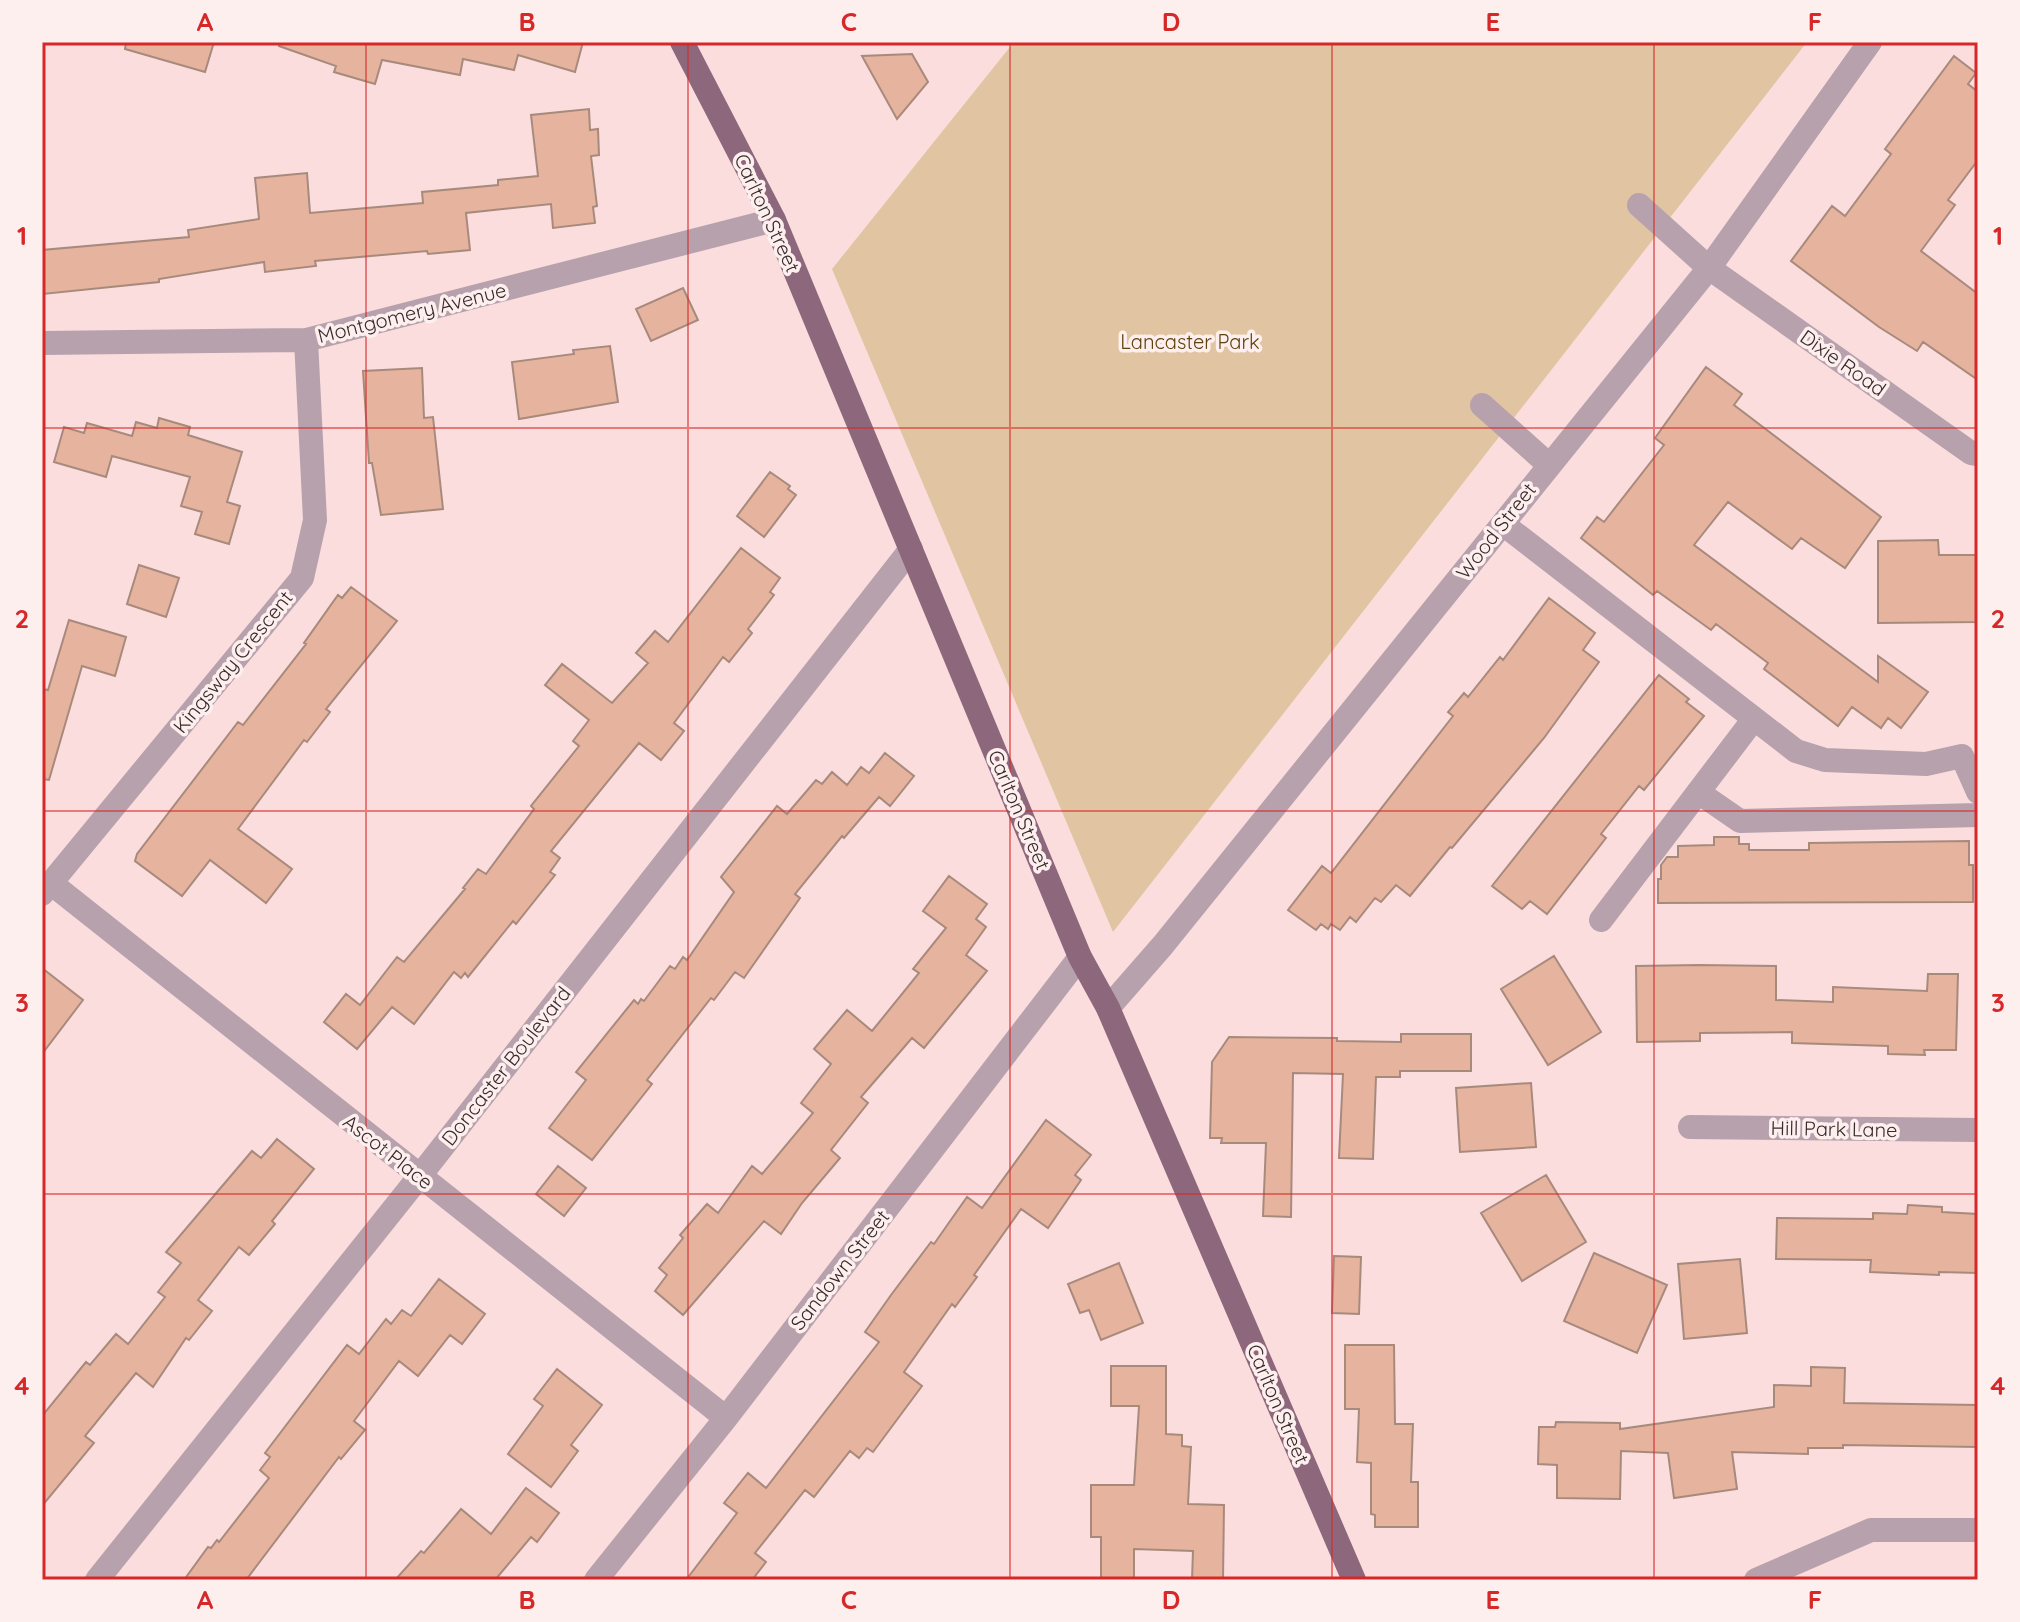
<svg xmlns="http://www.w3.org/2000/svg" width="2020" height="1622" viewBox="0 0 2020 1622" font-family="Quicksand,sans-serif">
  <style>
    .green { fill: #e1c5a2 }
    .building { fill: #e6b39e; stroke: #a88a7d; stroke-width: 2 }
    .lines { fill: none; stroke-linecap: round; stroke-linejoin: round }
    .minor { stroke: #b7a1ac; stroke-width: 24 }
    .major { stroke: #8d677b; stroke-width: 24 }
    .grid { fill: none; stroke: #d62828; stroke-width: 2; stroke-opacity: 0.55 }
    .labels { text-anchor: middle; stroke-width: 7; stroke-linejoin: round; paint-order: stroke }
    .street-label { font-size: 20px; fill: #382a2b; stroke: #feefef }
    .park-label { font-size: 20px; fill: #60400d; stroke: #feefef }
    .neatline { fill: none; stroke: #d62828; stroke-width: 3 }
    .grid-label { font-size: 26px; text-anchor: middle; font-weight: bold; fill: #d62828 }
  </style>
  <rect width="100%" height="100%" fill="#fbddde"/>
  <path class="green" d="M 1014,42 L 1807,42 L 1113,932 L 832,269 Z"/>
  <path class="building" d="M 126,42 L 214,42 L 205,72 L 125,49 Z
    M 280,42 L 583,42 L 575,72 L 518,55 L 514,70 L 463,59 L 460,75 L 382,60 L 375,84 L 334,72 L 336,66 L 279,46 Z
    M 912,54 L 928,82 L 897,119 L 862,56 Z
    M 1954,56 L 1976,73 L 1968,84 L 1978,92 L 1978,160 L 1948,200 L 1955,205 L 1921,251 L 1978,294 L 1978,380 L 1923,342 L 1917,351 L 1879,327 L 1791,261 L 1832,206 L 1845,216 L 1891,154 L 1885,149 Z
    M 589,109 L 590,130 L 598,129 L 599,155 L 591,156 L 597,206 L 593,207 L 595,223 L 553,228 L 551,204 L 466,213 L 470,250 L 428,254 L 427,251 L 315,261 L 316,266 L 265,272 L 264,262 L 159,279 L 159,282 L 43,294 L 42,250 L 189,237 L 188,230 L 259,219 L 255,178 L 307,173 L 310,213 L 423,203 L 422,192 L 498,185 L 498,180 L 538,176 L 531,115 Z
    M 683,288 L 698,320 L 651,341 L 636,309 Z
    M 610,346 L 618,402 L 519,419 L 512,362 L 574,354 L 573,350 Z
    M 1706,367 L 1742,394 L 1734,405 L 1881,517 L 1845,568 L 1801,538 L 1792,549 L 1728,502 L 1694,545 L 1878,682 L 1878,656 L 1928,692 L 1901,728 L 1888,718 L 1881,728 L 1852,707 L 1838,726 L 1764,669 L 1768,663 L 1716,624 L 1711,630 L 1657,591 L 1653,595 L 1581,538 L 1597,517 L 1604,522 L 1664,445 L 1655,438 Z
    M 422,368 L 424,418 L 433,417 L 443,509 L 381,515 L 372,463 L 369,463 L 363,371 Z
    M 159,418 L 190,427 L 188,435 L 242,452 L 227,502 L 240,506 L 229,544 L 195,534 L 202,512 L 181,506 L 190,477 L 112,456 L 106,477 L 54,462 L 64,427 L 84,433 L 87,423 L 132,436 L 136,422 L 157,428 Z
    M 770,472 L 790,486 L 788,489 L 796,495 L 764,537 L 737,516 Z
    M 1938,540 L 1939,555 L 1978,555 L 1978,622 L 1878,623 L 1878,541 Z
    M 741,548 L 780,578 L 770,592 L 774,595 L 748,629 L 752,633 L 729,662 L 723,657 L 674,723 L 684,731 L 661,760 L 639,743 L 551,851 L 560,858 L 550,872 L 555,875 L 516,924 L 513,921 L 468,977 L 465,973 L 461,978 L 454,972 L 414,1024 L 392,1007 L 357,1049 L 324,1022 L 346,994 L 360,1005 L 397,957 L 404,962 L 465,889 L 463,888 L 478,869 L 486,874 L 534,809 L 531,806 L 579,746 L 573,741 L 589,720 L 545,685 L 562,664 L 612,703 L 648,663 L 636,653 L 655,631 L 668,642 Z
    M 139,565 L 179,578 L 166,617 L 127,604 Z
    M 351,587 L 397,621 L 326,709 L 330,712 L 307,742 L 304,740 L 238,829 L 292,869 L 266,903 L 210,860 L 182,896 L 135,861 L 137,854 L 238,722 L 243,725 L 306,644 L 304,643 L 338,595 L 342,598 Z
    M 1549,598 L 1595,633 L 1583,650 L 1599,662 L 1544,738 L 1452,848 L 1450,847 L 1410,896 L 1396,885 L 1381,902 L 1375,898 L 1356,922 L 1350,917 L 1340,930 L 1331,924 L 1328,929 L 1321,924 L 1316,930 L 1288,910 L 1322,866 L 1331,873 L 1453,716 L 1448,712 L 1464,693 L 1468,697 L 1500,657 L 1503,660 Z
    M 69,620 L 126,637 L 115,676 L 82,666 L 49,780 L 42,779 L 42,689 L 48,690 Z
    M 1659,675 L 1689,699 L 1686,702 L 1704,716 L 1644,790 L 1639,786 L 1601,834 L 1606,838 L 1547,914 L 1530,901 L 1522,909 L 1492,886 Z
    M 885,753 L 914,776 L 890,806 L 879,797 L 844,838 L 842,836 L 795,894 L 800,898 L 744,978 L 735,972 L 714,1000 L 711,998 L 647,1080 L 652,1084 L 592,1160 L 549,1128 L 586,1080 L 576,1072 L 634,1000 L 638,1004 L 641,999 L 644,1001 L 670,966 L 675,969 L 683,957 L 687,960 L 734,892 L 721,877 L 777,806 L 787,814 L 816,780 L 822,784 L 832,772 L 847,785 L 861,767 L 869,773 Z
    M 1714,837 L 1739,837 L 1739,844 L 1749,844 L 1749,850 L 1809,850 L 1809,843 L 1969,841 L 1969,865 L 1973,865 L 1973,902 L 1658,903 L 1658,879 L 1661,879 L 1661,865 L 1667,857 L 1678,857 L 1678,846 L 1714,845 Z
    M 949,876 L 987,904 L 976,919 L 986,927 L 966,955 L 987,971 L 924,1048 L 912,1038 L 861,1097 L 868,1103 L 831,1150 L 840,1158 L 802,1203 L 781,1234 L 764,1221 L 683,1315 L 655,1291 L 667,1275 L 659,1268 L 683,1238 L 680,1235 L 707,1204 L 718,1213 L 752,1166 L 762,1174 L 813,1113 L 801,1103 L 831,1064 L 814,1049 L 847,1010 L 872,1031 L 919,973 L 913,969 L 946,928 L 923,911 Z
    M 1554,956 L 1601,1032 L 1548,1065 L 1501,989 Z
    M 1699,965 L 1776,966 L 1776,1000 L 1833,1002 L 1833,987 L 1927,991 L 1928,974 L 1958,974 L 1956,1050 L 1924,1050 L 1925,1055 L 1888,1054 L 1888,1046 L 1792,1043 L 1792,1032 L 1700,1033 L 1700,1041 L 1637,1042 L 1636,966 Z
    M 42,968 L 83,1000 L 42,1054 Z
    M 1401,1034 L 1471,1034 L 1471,1071 L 1400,1071 L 1400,1077 L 1376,1077 L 1373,1159 L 1339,1158 L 1343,1074 L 1293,1073 L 1291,1217 L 1263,1216 L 1266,1143 L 1221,1143 L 1222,1138 L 1210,1138 L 1212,1062 L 1229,1037 L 1337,1038 L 1337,1041 L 1401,1042 Z
    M 1531,1083 L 1536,1147 L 1460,1152 L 1456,1088 Z
    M 1046,1120 L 1091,1155 L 1075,1175 L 1081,1180 L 1048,1228 L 1021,1209 L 974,1275 L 977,1277 L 955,1307 L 952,1304 L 904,1372 L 922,1386 L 873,1452 L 867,1448 L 859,1458 L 850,1451 L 814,1497 L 805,1490 L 755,1553 L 766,1562 L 752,1580 L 686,1580 L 737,1513 L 724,1503 L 748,1473 L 766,1488 L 879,1342 L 865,1332 L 891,1295 L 931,1242 L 934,1244 L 967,1197 L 982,1208 Z
    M 277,1139 L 314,1169 L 272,1221 L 275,1224 L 249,1255 L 239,1247 L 198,1300 L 212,1311 L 189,1340 L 186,1338 L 153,1387 L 136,1373 L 85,1436 L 94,1443 L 42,1506 L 42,1416 L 86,1362 L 90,1365 L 116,1334 L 128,1344 L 165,1297 L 158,1292 L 181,1263 L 166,1252 L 252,1151 L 261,1158 Z
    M 558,1166 L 586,1188 L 564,1216 L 536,1194 Z
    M 1546,1175 L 1586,1242 L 1522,1281 L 1481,1213 Z
    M 1908,1205 L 1942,1207 L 1942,1212 L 1978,1214 L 1978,1273 L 1939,1272 L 1939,1275 L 1870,1272 L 1871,1260 L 1776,1259 L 1777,1218 L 1873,1219 L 1873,1213 L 1907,1214 Z
    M 1594,1253 L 1667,1285 L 1637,1353 L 1564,1321 Z
    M 1334,1256 L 1361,1257 L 1359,1314 L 1332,1313 Z
    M 1740,1259 L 1747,1333 L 1684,1339 L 1678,1264 Z
    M 1119,1263 L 1143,1323 L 1101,1340 L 1089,1310 L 1080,1313 L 1068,1284 Z
    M 439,1279 L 485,1314 L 462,1344 L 450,1335 L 418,1376 L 399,1361 L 354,1421 L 365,1430 L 341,1459 L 339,1457 L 246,1580 L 184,1580 L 208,1547 L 211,1548 L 217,1540 L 219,1542 L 269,1478 L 260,1470 L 270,1457 L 265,1453 L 347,1345 L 359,1354 L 386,1319 L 391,1324 L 402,1310 L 411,1316 Z
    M 1345,1345 L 1394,1345 L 1395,1424 L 1413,1424 L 1411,1482 L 1418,1482 L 1418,1527 L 1375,1527 L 1375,1515 L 1371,1514 L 1371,1463 L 1357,1462 L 1359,1409 L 1345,1409 Z
    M 1111,1366 L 1166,1366 L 1166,1434 L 1182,1435 L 1182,1446 L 1191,1447 L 1188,1504 L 1224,1505 L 1223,1580 L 1192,1580 L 1193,1551 L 1134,1549 L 1134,1580 L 1101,1580 L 1101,1537 L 1091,1537 L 1091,1485 L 1134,1485 L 1139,1406 L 1111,1406 Z
    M 1811,1367 L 1845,1368 L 1844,1403 L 1978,1405 L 1978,1447 L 1843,1445 L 1843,1448 L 1808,1448 L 1808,1454 L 1732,1452 L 1737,1489 L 1674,1498 L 1668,1453 L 1621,1451 L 1620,1499 L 1557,1498 L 1557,1465 L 1538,1464 L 1539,1427 L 1555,1427 L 1556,1422 L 1620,1423 L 1620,1429 L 1774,1407 L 1774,1385 L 1811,1386 Z
    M 557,1369 L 602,1405 L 571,1445 L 578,1451 L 551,1487 L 508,1454 L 543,1406 L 534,1399 Z
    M 526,1488 L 559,1513 L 537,1542 L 531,1537 L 495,1580 L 395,1580 L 421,1551 L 424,1553 L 461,1509 L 491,1534 Z"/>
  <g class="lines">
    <path class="minor" d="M 1639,205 L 1709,268 L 1971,453 L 1978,454
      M 42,343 L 306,340 L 774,220
      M 1482,405 L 1549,465
      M 1503,524 L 1796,751 L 1825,760 L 1926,764 L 1962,756 L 1978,792
      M 1698,792 L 1740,821 L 1978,815
      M 52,884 L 726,1418
      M 42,894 L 302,578 L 315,520 L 306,340
      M 1601,920 L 1753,720
      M 1108,1008 L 1163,945 L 1709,268 L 1870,42
      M 1690,1127 L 1978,1130
      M 97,1580 L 419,1177 L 911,549
      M 596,1580 L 726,1418 L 1080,957
      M 1756,1580 L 1871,1530 L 1978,1530"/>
    <path class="major" d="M 682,42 L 774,220 L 1080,957 L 1108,1008 L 1354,1580"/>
  </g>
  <path class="grid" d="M 366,42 L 366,1580M 688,42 L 688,1580M 1010,42 L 1010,1580M 1332,42 L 1332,1580M 1654,42 L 1654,1580M 42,428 L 1978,428M 42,811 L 1978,811M 42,1194 L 1978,1194"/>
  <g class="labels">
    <g class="street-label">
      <text transform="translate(767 213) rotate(65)" y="7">Carlton Street</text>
      <text transform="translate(412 313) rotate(-14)" y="7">Montgomery Avenue</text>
      <text transform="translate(1843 363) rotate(35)" y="7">Dixie Road</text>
      <text transform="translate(1496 531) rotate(-52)" y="7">Wood Street</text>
      <text transform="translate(233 662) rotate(-51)" y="7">Kingsway Crescent</text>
      <text transform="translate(1019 810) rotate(67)" y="7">Carlton Street</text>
      <text transform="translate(506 1066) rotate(-52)" y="7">Doncaster Boulevard</text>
      <text transform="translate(1834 1129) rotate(1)" y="7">Hill Park Lane</text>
      <text transform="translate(388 1152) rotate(38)" y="7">Ascot Place</text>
      <text transform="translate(840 1270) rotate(-52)" y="7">Sandown Street</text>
      <text transform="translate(1278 1404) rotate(67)" y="7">Carlton Street</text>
    </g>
    <g class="park-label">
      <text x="1190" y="349">Lancaster Park</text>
    </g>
  </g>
  <rect width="2020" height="1622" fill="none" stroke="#feefef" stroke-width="88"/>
  <rect x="44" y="44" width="1932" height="1534" class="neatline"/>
  <g class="grid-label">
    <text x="205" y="31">A</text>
    <text x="527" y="31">B</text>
    <text x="849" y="31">C</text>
    <text x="1171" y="31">D</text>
    <text x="1493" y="31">E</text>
    <text x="1815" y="31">F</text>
    <text x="22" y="245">1</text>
    <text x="1998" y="245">1</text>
    <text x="22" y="628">2</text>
    <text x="1998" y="628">2</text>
    <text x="22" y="1012">3</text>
    <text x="1998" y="1012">3</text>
    <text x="22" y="1395">4</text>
    <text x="1998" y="1395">4</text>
    <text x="205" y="1609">A</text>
    <text x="527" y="1609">B</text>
    <text x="849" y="1609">C</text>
    <text x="1171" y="1609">D</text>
    <text x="1493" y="1609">E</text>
    <text x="1815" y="1609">F</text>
  </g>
</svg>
